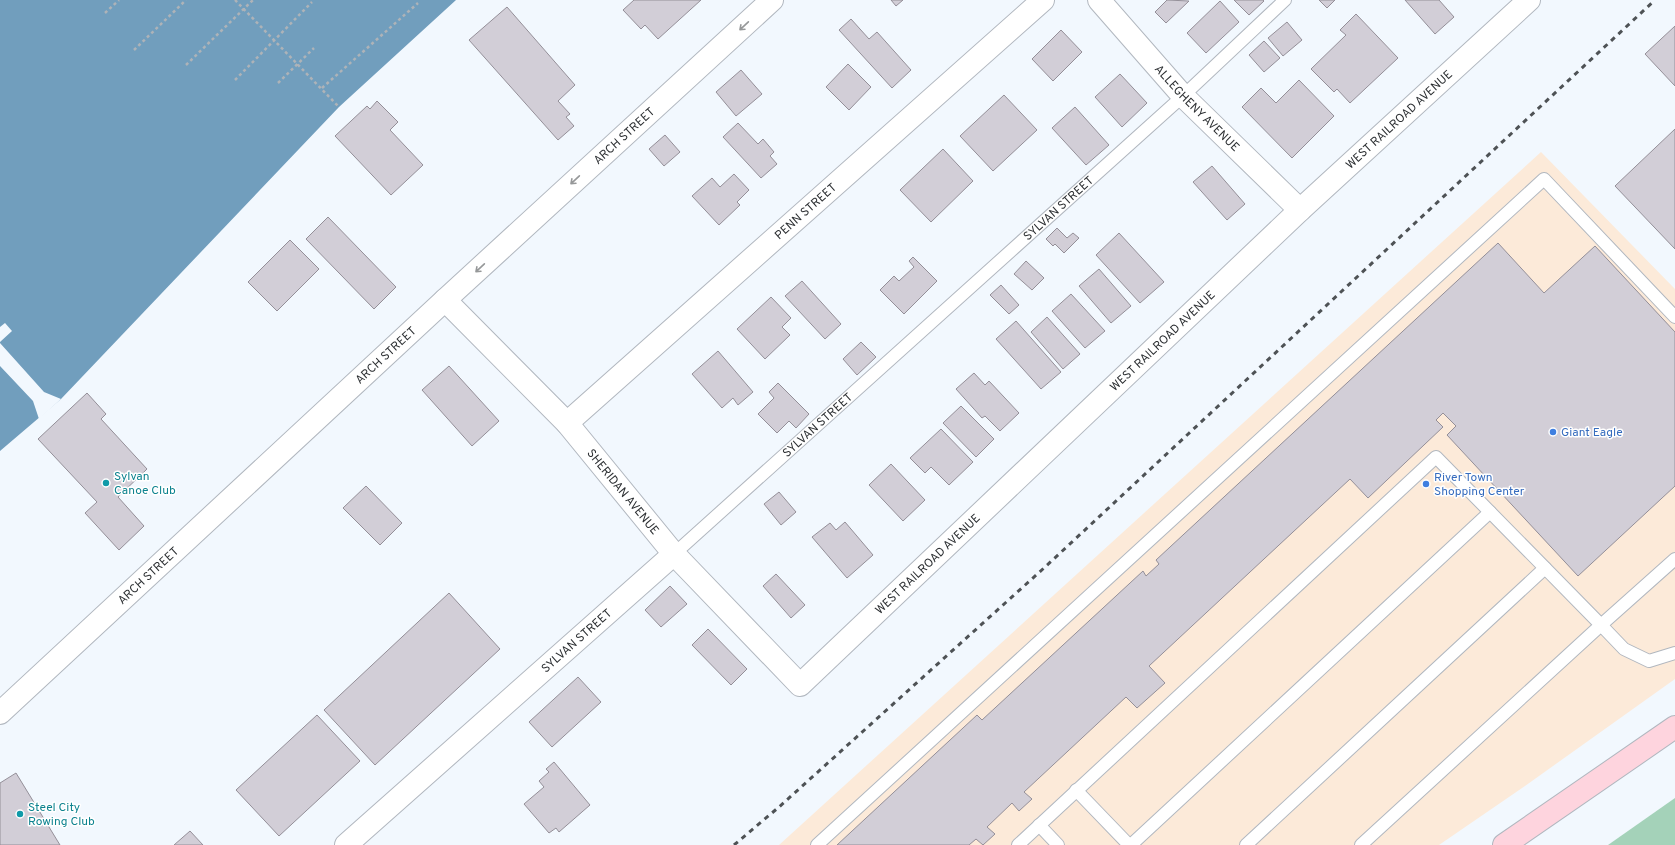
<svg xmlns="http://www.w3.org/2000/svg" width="1675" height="845" viewBox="0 0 1675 845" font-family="Overpass,sans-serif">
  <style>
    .commercial { fill: #fcead9 }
    .green { fill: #a4d2b9 }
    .water { fill: #719ebd }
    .pier { fill: #f2f8fe }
    .building { fill: #d2ced7; stroke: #948f98 }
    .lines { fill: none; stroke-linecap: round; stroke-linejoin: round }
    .lane-casing { stroke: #b1b7bf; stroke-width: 14 }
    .street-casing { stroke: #b1b7bf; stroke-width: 24 }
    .secondary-casing { stroke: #b1b7bf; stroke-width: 24 }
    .path { stroke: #aeb3b8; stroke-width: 2.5; stroke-dasharray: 3 3; stroke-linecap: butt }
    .lane { stroke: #fff; stroke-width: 12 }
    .street { stroke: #fff; stroke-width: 22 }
    .secondary { stroke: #fed4de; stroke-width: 22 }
    .rail { stroke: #4e5255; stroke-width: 3; stroke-dasharray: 5 5; stroke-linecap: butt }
    .oneway { stroke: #969899 }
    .shop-dot { fill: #3f7fe0; stroke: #fff; stroke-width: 1.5 }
    .culture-dot { fill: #0f9aa8; stroke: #fff; stroke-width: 1.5 }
    .labels { text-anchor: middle; stroke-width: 3; stroke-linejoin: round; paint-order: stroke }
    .street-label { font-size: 12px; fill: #2d3033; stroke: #fff }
    .shop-label { font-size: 12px; fill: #366cbe; stroke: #fff; text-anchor: start }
    .culture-label { font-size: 12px; fill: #0d838f; stroke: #fff; text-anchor: start }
  </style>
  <rect width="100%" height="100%" fill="#f2f8fe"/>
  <path class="commercial" d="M 1541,152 L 1675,289 L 1675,679 L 1525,786 L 1439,845 L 779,845 Z"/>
  <path class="green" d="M 1675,798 L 1675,845 L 1608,845 Z"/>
  <path class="water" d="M 0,0 L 456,0 L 339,107 L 61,399 L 0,451 Z"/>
  <path class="pier" d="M 5,323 L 12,331 L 0,342 L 0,327 Z
    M 0,343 L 44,392 L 61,399 L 39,419 L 33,401 L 0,366 Z"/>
  <path class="building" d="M 634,0 L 701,0 L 658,39 L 645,25 L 641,29 L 623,10 Z
    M 891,0 L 903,0 L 896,6 Z
    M 1167,0 L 1189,1 L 1166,23 L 1155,12 Z
    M 1234,0 L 1263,0 L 1264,1 L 1249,15 Z
    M 1319,0 L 1335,0 L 1327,8 Z
    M 1405,0 L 1439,0 L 1454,17 L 1435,34 Z
    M 1220,1 L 1239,22 L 1206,53 L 1187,33 Z
    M 507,7 L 575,85 L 558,101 L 570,114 L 566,117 L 574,126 L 558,140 L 469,40 Z
    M 1356,14 L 1398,58 L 1350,103 L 1337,89 L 1334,92 L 1311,69 L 1346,35 L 1340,30 Z
    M 851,19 L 869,39 L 877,32 L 911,70 L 892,88 L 839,30 Z
    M 1287,22 L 1302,40 L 1283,56 L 1268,38 Z
    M 1675,26 L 1675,86 L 1645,54 Z
    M 1061,30 L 1082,52 L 1053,81 L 1032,59 Z
    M 1264,41 L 1280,58 L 1264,72 L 1249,55 Z
    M 848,64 L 871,87 L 849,110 L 826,87 Z
    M 741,70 L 762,94 L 736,116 L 716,92 Z
    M 1120,74 L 1147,103 L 1122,127 L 1095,97 Z
    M 1299,80 L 1334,116 L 1292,158 L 1242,107 L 1261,88 L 1276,103 Z
    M 1004,95 L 1037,130 L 993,171 L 960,136 Z
    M 377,101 L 398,122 L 390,130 L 423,165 L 391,195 L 335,136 L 367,106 L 370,109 Z
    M 1075,107 L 1109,145 L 1086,165 L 1052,128 Z
    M 738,123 L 758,144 L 763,139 L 774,152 L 770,156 L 777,164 L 761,178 L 723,137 Z
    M 1675,129 L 1675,249 L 1615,186 Z
    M 665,135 L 680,152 L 664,166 L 649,149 Z
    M 943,149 L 973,181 L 931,222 L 900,190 Z
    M 1212,166 L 1245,204 L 1227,220 L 1193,182 Z
    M 734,174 L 749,190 L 737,202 L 740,205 L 719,225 L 692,196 L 712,178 L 720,187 Z
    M 328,217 L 396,287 L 374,309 L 306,239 Z
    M 1057,228 L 1067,238 L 1073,233 L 1079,238 L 1064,253 L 1055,244 L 1053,246 L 1046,239 Z
    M 1119,233 L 1164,282 L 1140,303 L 1096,255 Z
    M 290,240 L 319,269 L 277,311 L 248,282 Z
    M 1498,243 L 1544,293 L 1595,246 L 1675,332 L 1675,486 L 1578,576 L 1447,435 L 1456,426 L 1443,413 L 1436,420 L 1443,427 L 1368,498 L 1350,479 L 1149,666 L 1165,683 L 1137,708 L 1126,697 L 1024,792 L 1032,799 L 1019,811 L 1012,803 L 987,827 L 995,834 L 983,845 L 976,839 L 969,845 L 837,845 L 977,715 L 982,720 L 1143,571 L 1146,576 L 1159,564 L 1156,560 Z
    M 913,257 L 937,281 L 904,314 L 880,290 L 894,276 L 899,281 L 914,267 L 909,261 Z
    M 1026,261 L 1044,278 L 1032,290 L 1014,274 Z
    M 1099,269 L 1131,306 L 1111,323 L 1079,286 Z
    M 802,281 L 841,324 L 825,339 L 785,296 Z
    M 1001,285 L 1019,305 L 1009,314 L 990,295 Z
    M 1071,294 L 1105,331 L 1085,348 L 1052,311 Z
    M 771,297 L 791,318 L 782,327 L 790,335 L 765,359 L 737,329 Z
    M 1047,317 L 1080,354 L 1063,369 L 1031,332 Z
    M 1016,321 L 1061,372 L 1041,389 L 996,339 Z
    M 861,342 L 876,357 L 857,375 L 843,359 Z
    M 718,351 L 753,392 L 738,405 L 733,398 L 722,408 L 692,374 Z
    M 449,366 L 499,421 L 472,446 L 422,390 Z
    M 974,373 L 985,385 L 989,381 L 1019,413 L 1000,431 L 985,416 L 982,418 L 956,389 Z
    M 778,383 L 809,414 L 796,428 L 789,421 L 777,433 L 758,414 L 774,398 L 769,392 Z
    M 87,393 L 106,414 L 101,419 L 147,469 L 118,497 L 144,526 L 119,550 L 85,513 L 97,502 L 38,439 Z
    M 961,406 L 994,439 L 976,457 L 943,423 Z
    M 941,429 L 973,462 L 949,485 L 931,467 L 925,473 L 910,458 Z
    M 891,464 L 925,500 L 903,521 L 869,485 Z
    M 366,486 L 402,523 L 380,545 L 343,508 Z
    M 779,492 L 796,512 L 781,525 L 764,504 Z
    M 845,522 L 873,555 L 847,578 L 812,537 L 830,523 L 836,530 Z
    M 776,574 L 805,605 L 791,618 L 763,586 Z
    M 670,586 L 687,604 L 661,627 L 645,610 Z
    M 449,593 L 500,649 L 375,765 L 324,710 Z
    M 708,629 L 747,669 L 731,685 L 692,645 Z
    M 578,677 L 601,702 L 552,747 L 529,722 Z
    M 317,715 L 360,761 L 279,836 L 236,790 Z
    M 554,762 L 590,805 L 559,832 L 556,828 L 549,833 L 524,804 L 544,787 L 539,781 L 549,772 L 546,769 Z
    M 16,773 L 60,845 L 0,845 L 0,783 Z
    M 190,831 L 203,845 L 174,845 Z"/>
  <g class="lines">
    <defs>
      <g id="lane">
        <path id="s1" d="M 674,554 L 1183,96 L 1285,0"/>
        <path d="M 1076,790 L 1129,845"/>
        <path d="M 1039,825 L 1058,845"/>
        <path d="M 817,845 L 1544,179 L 1675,317"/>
        <path d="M 1018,845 L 1436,457 L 1601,625 L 1675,559"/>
        <path d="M 1131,845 L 1490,512"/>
        <path d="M 1246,845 L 1545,568"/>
        <path d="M 1361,845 L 1601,625 L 1624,649 L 1649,661 L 1675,653"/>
      </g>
      <g id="street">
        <path id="s2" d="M 1099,0 L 1183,96 L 1300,210"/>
        <path id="s3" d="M 445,300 L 567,423 L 674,554 L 800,685 L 1300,210 L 1529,0"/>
        <path id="s4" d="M 567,423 L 1043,0"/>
        <path id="s5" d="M 0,713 L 445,300 L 772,0"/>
        <path id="s6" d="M 346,845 L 674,554"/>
      </g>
      <path id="secondary" d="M 1504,845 L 1675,727"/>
    </defs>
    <use href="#lane" class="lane-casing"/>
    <use href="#street" class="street-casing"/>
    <use href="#secondary" class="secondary-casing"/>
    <path class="path" d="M 235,0 L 339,107
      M 105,13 L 119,0
      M 134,50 L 186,0
      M 186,65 L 253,0
      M 235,80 L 312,2
      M 278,83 L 314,48
      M 322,88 L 418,3"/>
    <use href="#lane" class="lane"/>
    <use href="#street" class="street"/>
    <use href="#secondary" class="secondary"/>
    <path class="rail" d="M 734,845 L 779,807 L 1044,568 L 1655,0"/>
  </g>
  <defs><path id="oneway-shaft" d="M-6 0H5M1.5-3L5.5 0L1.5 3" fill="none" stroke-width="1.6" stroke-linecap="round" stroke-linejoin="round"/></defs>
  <g class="oneway">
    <use href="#oneway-shaft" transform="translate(744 26) rotate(137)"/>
    <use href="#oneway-shaft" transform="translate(575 180) rotate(137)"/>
    <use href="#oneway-shaft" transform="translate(480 268) rotate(137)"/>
  </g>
  <g class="shop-dot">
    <circle cx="1553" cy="432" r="4"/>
    <circle cx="1426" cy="484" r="4"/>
  </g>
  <g class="culture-dot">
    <circle cx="106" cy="483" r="4"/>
    <circle cx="20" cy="814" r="4"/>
  </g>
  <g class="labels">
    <g class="street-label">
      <text dy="4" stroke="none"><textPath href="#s2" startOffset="146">ALLEGHENY AVENUE</textPath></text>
      <text dy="4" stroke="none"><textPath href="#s3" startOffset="1348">WEST RAILROAD AVENUE</textPath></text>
      <text dy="4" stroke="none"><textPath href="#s5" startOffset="850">ARCH STREET</textPath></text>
      <text dy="4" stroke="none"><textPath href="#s1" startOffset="517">SYLVAN STREET</textPath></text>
      <text dy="4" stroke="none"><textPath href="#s4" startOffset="319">PENN STREET</textPath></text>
      <text dy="4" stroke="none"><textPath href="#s3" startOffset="1024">WEST RAILROAD AVENUE</textPath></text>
      <text dy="4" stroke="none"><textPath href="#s5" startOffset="526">ARCH STREET</textPath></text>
      <text dy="4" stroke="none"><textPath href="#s1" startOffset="193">SYLVAN STREET</textPath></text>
      <text dy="4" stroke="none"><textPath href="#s3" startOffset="262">SHERIDAN AVENUE</textPath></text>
      <text dy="4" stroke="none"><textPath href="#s3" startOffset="700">WEST RAILROAD AVENUE</textPath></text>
      <text dy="4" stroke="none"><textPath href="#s5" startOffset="202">ARCH STREET</textPath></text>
      <text dy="4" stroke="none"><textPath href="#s6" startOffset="308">SYLVAN STREET</textPath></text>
    </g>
    <g class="shop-label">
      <text x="1561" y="436">Giant Eagle</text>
      <text x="1434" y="481">River Town<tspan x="1434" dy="14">Shopping Center</tspan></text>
    </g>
    <g class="culture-label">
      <text x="114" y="480">Sylvan<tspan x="114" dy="14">Canoe Club</tspan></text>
      <text x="28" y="811">Steel City<tspan x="28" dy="14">Rowing Club</tspan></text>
    </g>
  </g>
</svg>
